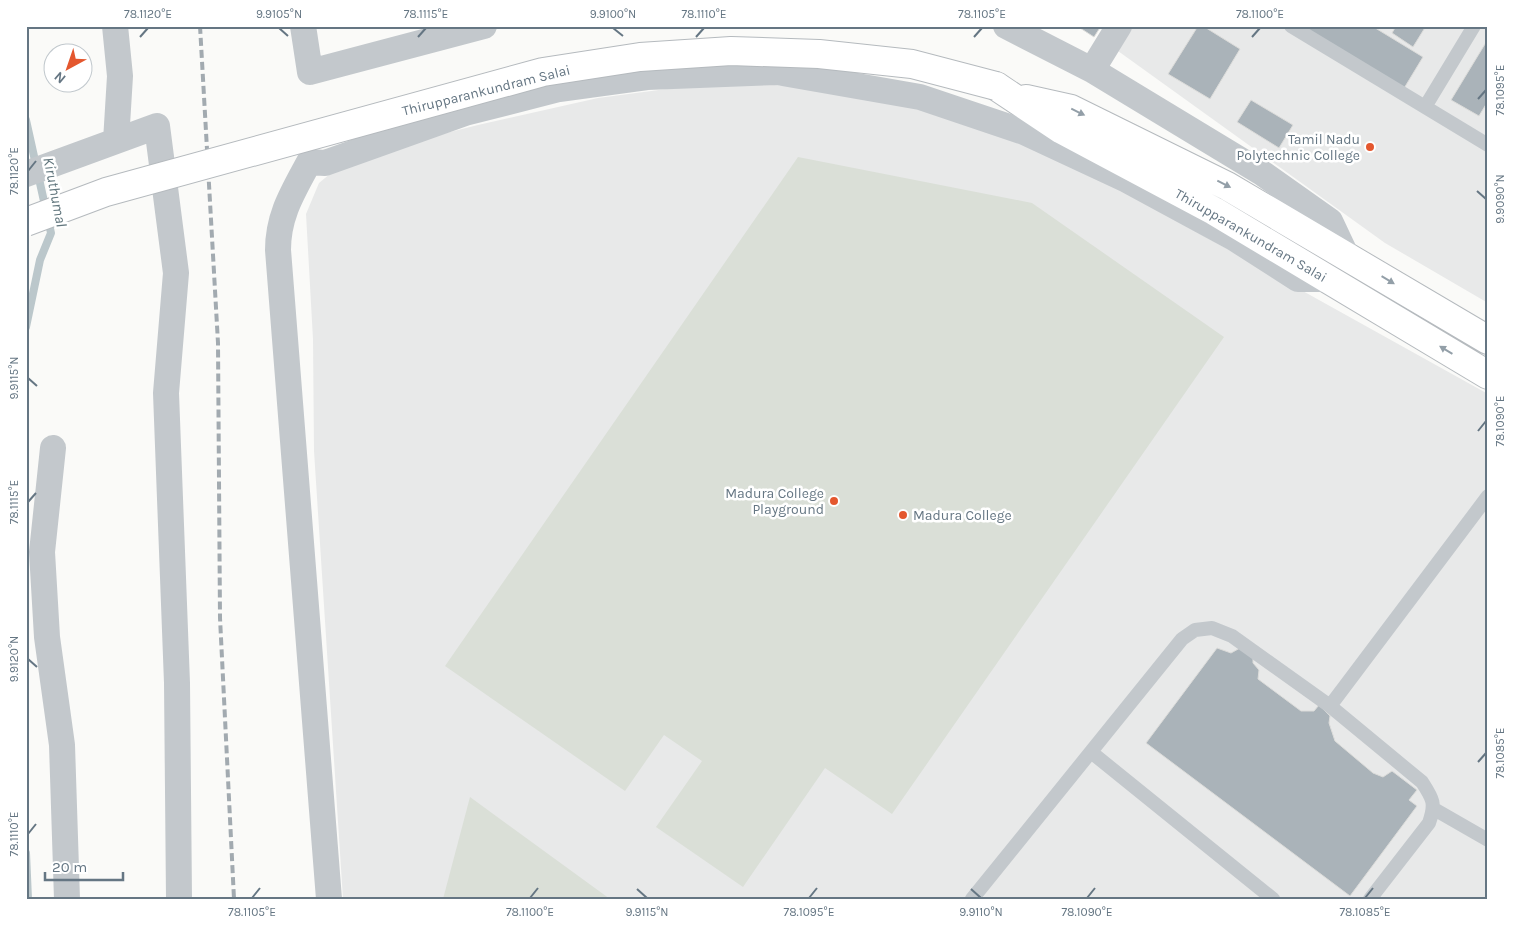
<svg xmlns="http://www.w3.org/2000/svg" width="1514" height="925" viewBox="0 0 1514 925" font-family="Karla,sans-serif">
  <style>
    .built { fill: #e8e9e9 }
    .green { fill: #dadfd7 }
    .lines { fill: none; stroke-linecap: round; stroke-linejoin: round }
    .stream { stroke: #bbc7cb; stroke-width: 8 }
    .building { fill: #aab3b9; stroke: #dcdcda }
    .primary-casing { stroke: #b5babe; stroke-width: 30 }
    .lane { stroke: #c3c8cc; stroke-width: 14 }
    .street { stroke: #c3c8cc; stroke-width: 26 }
    .primary { stroke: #fff; stroke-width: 28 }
    .rail { stroke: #a2aab0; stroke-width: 4; stroke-dasharray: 8 4; stroke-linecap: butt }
    .primary-bridge-casing { stroke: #b5babe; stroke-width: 30; stroke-linecap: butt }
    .primary-bridge { stroke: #fff; stroke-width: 28 }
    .oneway { fill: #939fa8 }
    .ticks { fill: none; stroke: #657683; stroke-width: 2 }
    .poi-dot { fill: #e4572e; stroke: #fff; stroke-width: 2 }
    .labels { text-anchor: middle; stroke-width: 5; stroke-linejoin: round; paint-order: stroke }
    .street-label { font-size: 14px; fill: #657683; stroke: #fff }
    .poi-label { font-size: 14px; fill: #657683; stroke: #fff; text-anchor: end }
    .water-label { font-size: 15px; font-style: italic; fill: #60757c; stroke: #fff }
    .neatline { fill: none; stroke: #657683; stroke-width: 2 }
    .ticks-label { font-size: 12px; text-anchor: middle; fill: #657683 }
  </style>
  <rect width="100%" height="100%" fill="#fafaf8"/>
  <path class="built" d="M 1133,26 L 1488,26 L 1488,303 L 1385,243 L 1118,51 Z
    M 763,84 L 854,92 L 917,102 L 1058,155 L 1488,394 L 1488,899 L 343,899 L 314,451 L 313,339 L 306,214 L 319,183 L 343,163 L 378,150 L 478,125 L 598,98 L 674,88 Z"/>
  <path class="green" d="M 798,157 L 1032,203 L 1224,337 L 892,814 L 825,768 L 743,887 L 656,827 L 702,761 L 664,735 L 625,791 L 445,666 Z
    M 470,797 L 610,899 L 443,899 Z"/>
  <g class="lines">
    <path class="stream" d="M 26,120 L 51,233 L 40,260 L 26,327
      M 26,853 L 28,899"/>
  </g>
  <path class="building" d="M 1077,26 L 1101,26 L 1094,37 Z
    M 1198,26 L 1203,26 L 1240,49 L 1210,99 L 1168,74 Z
    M 1298,26 L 1372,26 L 1423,57 L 1403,90 Z
    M 1396,26 L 1426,26 L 1413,47 L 1392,33 Z
    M 1488,39 L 1488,101 L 1479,116 L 1451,100 Z
    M 1251,100 L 1293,125 L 1279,148 L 1237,122 Z
    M 1217,648 L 1231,653 L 1240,648 L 1253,657 L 1253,663 L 1259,670 L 1258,679 L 1301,711 L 1314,711 L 1319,705 L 1330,716 L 1329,723 L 1335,741 L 1373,773 L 1383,777 L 1392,771 L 1417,790 L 1409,800 L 1417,806 L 1350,896 L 1146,743 Z"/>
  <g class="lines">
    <defs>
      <path id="primary" d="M 996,86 L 1062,130 L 1214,211 L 1488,375
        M 1026,99 L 1071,109 L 1227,186 L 1488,340"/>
    </defs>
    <use href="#primary" class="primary-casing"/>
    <path class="lane" d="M 1291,26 L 1488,145
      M 1425,107 L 1474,26
      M 1330,706 L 1488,496
      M 1091,752 L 1273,899
      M 1434,809 L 1488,840
      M 972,899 L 1182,639 L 1195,630 L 1212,628 L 1232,636 L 1330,706 L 1422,782 C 1433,799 1436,803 1429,823 L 1370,899"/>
    <path class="street" d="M 115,26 L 120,76 L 116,141
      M 303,26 L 310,72 L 484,26
      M 1006,26 L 1092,70 L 1262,173 L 1330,221 L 1346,255
      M 1092,70 L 1119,26
      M 26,174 L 157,126 L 176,273 L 166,393 L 177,683 L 179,899
      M 53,448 L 42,552 L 47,637 L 62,745 L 67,899
      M 329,899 L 278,250 C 278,215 293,192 309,162 L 325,163 L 465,113 L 559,89 L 647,77 L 777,72 L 920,97 L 1024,132 L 1127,180 L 1234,238 L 1298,279 L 1328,279"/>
    <use href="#primary" class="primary"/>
    <path class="rail" d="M 200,26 L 218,343 L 220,618 L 234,899"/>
    <defs>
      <path id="primary-bridge" d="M 26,222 L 106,192 L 543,72 L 640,57 L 731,51 L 819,54 L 912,64 L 996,86"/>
    </defs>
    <use href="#primary-bridge" class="primary-bridge-casing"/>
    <use href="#primary-bridge" class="primary-bridge"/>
  </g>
  <defs><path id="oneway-solid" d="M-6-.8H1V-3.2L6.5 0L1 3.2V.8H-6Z" transform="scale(1.25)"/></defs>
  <g class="oneway">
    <use href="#oneway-solid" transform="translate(1078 112) rotate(26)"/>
    <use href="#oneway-solid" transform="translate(1224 184) rotate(27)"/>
    <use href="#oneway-solid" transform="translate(1388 280) rotate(31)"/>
    <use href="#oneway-solid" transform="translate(1446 350) rotate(-149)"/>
  </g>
  <path class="ticks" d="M 279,28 L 288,36M 613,28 L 623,36M 140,37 L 148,28M 418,37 L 426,28M 696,37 L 704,28M 974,37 L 982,28M 1252,37 L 1260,28M 1478,99 L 1486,90M 28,171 L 36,161M 1477,191 L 1486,199M 28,378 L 37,386M 1478,431 L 1486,421M 28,502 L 36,493M 28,659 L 37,667M 1478,762 L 1486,753M 28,834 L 36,824M 637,889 L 647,898M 971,889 L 981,898M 252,898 L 260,888M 530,898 L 538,888M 809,898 L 817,888M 1087,898 L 1095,888M 1365,898 L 1373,888"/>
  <g class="poi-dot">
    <circle cx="1370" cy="147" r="5"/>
    <circle cx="834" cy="501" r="5"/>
    <circle cx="903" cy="515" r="5"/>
  </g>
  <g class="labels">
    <g class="street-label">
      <text transform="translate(486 90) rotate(-14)" y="5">Thirupparankundram Salai</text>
      <text transform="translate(1251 235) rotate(30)" y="5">Thirupparankundram Salai</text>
    </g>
    <g class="poi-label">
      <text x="1360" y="144">Tamil Nadu<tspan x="1360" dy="16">Polytechnic College</tspan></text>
      <text x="824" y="498">Madura College<tspan x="824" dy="16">Playground</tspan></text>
      <text x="913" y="520" text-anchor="start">Madura College</text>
    </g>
    <g class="water-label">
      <text transform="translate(55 192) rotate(79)" y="5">Kiruthumal</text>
    </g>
  </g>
  <rect width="1514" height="925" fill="none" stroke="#ffffff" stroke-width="55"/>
  <g transform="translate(68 68) rotate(220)"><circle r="24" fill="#ffffff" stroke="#c1c8cd"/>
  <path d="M0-4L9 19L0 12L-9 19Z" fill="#e4572e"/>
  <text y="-8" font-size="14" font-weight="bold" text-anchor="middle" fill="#657683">N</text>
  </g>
  <path d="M45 872v8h78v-8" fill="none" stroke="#657683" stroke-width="2.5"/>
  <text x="52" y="872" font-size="15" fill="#657683" stroke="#ffffff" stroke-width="4" paint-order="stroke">20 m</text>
  <rect x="28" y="28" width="1458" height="870" class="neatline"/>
  <g class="ticks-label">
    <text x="148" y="18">78.1120°E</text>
    <text x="279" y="18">9.9105°N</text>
    <text x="426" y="18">78.1115°E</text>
    <text x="613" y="18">9.9100°N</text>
    <text x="704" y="18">78.1110°E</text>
    <text x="982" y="18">78.1105°E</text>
    <text x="1260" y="18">78.1100°E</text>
    <text transform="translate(1500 90) rotate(-90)" y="4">78.1095°E</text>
    <text transform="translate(14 171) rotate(-90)" y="4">78.1120°E</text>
    <text transform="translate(1500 199) rotate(-90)" y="4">9.9090°N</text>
    <text transform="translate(14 378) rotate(-90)" y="4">9.9115°N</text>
    <text transform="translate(1500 421) rotate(-90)" y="4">78.1090°E</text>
    <text transform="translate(14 502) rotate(-90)" y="4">78.1115°E</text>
    <text transform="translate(14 659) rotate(-90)" y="4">9.9120°N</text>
    <text transform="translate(1500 753) rotate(-90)" y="4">78.1085°E</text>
    <text transform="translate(14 834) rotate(-90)" y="4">78.1110°E</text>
    <text x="252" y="916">78.1105°E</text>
    <text x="530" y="916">78.1100°E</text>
    <text x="647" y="916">9.9115°N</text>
    <text x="809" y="916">78.1095°E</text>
    <text x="981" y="916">9.9110°N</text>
    <text x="1087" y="916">78.1090°E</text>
    <text x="1365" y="916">78.1085°E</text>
  </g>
</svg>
